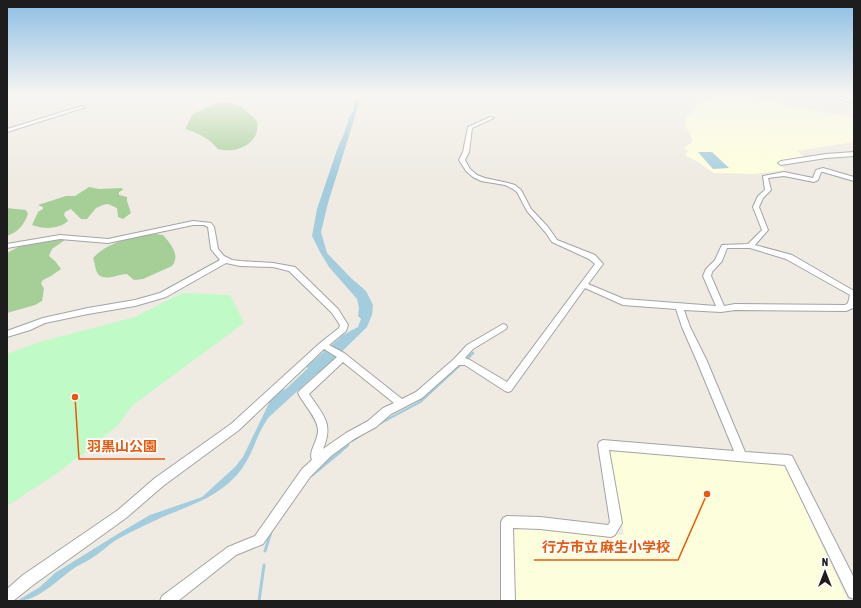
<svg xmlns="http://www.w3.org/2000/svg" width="861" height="608" viewBox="0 0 861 608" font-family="'Asap Condensed','Noto Sans JP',sans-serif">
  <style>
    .education { fill: #fdffdc }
    .forest { fill: #a5cf97 }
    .park { fill: #bffac7 }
    .water { fill: #a3cddd }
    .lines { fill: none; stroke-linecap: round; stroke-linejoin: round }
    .stream-far1 { stroke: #a3cddd; stroke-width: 2.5 }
    .stream { stroke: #a3cddd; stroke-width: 3 }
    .minor-casing { stroke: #a4a4a4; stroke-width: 2 }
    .minor { fill: #fff; fill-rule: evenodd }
    .leader { fill: none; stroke: #e8590c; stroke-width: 1.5 }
    .callout-dot { fill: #e8590c; stroke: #fff; stroke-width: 1.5 }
    .callout-label { font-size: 14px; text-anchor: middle; font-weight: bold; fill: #e8590c; stroke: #fff; stroke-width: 3.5; stroke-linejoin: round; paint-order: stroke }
  </style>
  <rect width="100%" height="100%" fill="#efebe3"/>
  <path class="education" d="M 721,94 L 740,94 L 758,97 L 795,107 L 847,116 L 854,119 L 854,142 L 797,151 L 804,157 L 779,162 L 785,170 L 754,174 L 714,173 L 698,162 L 685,155 L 688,151 L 684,148 L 693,141 L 685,125 L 686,118 L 697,106 L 706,99 Z
    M 608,445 L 783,462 L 848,601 L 514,601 L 511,526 L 624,535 Z"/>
  <path class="forest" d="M 229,102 L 242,107 L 257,121 C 261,144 237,154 218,149 C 209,138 198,133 185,129 L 193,114 L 218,103 Z
    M 89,187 L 99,189 L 122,188 L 123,190 L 119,192 L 119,195 L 127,197 L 127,201 L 131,213 L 123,219 L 118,217 L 117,208 L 108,204 L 103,205 L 96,208 L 87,219 L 81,219 L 71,209 L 65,212 L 64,215 L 68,221 C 57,230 44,229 32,225 L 38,212 L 43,209 L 43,207 L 38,205 L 66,196 L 75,196 Z
    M 7,208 L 26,210 L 28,214 C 24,225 18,232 7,236 Z
    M 156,234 L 163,235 C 170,243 181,255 172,266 L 143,279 L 134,280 L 127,274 C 118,274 105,282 98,274 C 95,270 95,262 93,258 C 109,241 133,237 156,234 Z
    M 65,238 L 65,240 L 52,249 L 49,256 L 55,261 L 61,269 L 51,276 L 43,280 L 41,283 L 44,289 L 42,301 L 35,305 L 7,313 L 7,253 L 22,245 Z"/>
  <path class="park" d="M 182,293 L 230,295 L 244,323 L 133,405 L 117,426 L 84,453 L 53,476 L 7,506 L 7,354 L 36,343 L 135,317 Z"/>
  <path class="water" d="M 356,94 L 362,94 L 328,203 L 321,232 L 327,253 L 351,278 L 366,291 L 373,305 L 372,315 L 367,327 L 319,374 L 316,374 L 268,418 C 255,437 253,457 236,476 C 211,502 185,506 154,521 C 141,527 128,533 116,540 C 107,546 99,554 89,560 C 84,563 78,565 73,569 C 56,581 38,601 17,601 L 40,587 L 55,573 L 116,535 L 150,515 L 202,497 L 235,467 L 243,457 L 269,403 L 268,400 L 278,391 L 286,389 L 308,368 L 306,367 L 343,335 L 358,327 L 361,319 L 358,316 L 359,308 L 357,299 L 329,267 L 320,252 L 312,236 L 317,209 L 339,144 C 347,132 346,119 354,110 L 353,104 Z
    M 698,152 L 712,152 L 729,168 L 713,169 Z"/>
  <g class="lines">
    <path class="stream-far1" d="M 468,358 L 473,353
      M 379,424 L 420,402 L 461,364
      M 352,441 L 361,435
      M 339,453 L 348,445"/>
    <path class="stream" d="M 312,475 L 340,452
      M 265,551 L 271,532
      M 259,601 L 264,565"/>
    <defs>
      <path id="minor" d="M 822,94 L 830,94 L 854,101 L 854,103 Z
        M 82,106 L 86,107 L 7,132 L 7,129 Z
        M 490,117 L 494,118 L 472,128 L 469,152 L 465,160 L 470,169 L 477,175 L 485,178 L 508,183 L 515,185 L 521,190 L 531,209 L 548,227 L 557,240 L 595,255 L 603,264 L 588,284 L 624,299 L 716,306 L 703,276 L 706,269 L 715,260 L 722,245 L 748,244 L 762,230 L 753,207 L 758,196 L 765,190 L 763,176 L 784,172 L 813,178 L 816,170 L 823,168 L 854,177 L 854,181 L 823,172 L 821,172 L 818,180 L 814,182 L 784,176 L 768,178 L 771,190 L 763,198 L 759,207 L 768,230 L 755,245 L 792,255 L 854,291 L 853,308 L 846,311 L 735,310 L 721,312 L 684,310 L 690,327 L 706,359 L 745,452 L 788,455 L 792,456 L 854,578 L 854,599 L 849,597 L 785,465 L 609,450 L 622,523 L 615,535 L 611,537 L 540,529 L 513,528 L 515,601 L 501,601 L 501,522 L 503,518 L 507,516 L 540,517 L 608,525 L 610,522 L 598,445 L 599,442 L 603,440 L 734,451 L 696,359 L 682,327 L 676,309 L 623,305 L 585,288 L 511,391 L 508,392 L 505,391 L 465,365 L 459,365 L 422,398 L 391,414 L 376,427 L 354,439 L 331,456 L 310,477 L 263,544 L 236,555 L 178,601 L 160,601 L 162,596 L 228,547 L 255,536 L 302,469 L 312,460 C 308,451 319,440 318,429 C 316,416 304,405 298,393 L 300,390 L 337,357 L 324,349 L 239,430 L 163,486 L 126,518 L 33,585 L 13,601 L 7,601 L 7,589 L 23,575 L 118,510 L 155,478 L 231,424 L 320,343 L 339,328 L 340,325 L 332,313 L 289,271 L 273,267 L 240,266 L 226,263 L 166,297 L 135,306 L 88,314 L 45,323 L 30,330 L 7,337 L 7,331 L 43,318 L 88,308 L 135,300 L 160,293 L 220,260 L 211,249 L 208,227 L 204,225 L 193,225 L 108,243 L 60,239 L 7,248 L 7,244 L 60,235 L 108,239 L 193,221 L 211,223 L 214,227 L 218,249 L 224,256 L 232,260 L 240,261 L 273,263 L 295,267 L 338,309 L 348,325 L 346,331 L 329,345 L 344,353 L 402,399 L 416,392 L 454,359 L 467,345 L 503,324 L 506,325 L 507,327 L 506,329 L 473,349 L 465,358 L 470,360 L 507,382 L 595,264 L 589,259 L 552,242 L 546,233 L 527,211 L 517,192 L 511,188 L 505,185 L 481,181 L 473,177 L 466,171 L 459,160 L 463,152 L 468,127 ZM 727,248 L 750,248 L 786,259 L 850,295 L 848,303 L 845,305 L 735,304 L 724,306 L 711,276 L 712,272 L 722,261 ZM 343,362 L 394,403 L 383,408 L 368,421 L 346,433 L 323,449 C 334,423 323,415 309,394 Z
        M 854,152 L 854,156 L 826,158 L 781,165 L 778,163 L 781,161 L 826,154 Z"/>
    </defs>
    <use href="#minor" class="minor-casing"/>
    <use href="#minor" class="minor"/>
  </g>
  <linearGradient id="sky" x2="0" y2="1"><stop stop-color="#8cbee4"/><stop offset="0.53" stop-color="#f8f6f2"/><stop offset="1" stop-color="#f8f6f2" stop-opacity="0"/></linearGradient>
  <rect width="861" height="179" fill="url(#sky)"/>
  <path class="leader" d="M75 397L79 459H165M707 494L678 560H534"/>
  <g class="callout-dot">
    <circle cx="75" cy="397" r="4"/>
    <circle cx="707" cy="494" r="4"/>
  </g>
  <g class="callout-label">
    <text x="122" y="451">羽黒山公園</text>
    <text x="606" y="552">行方市立 麻生小学校</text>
  </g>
  <rect width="861" height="608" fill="none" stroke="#1d1d1d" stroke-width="16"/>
  <g transform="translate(825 572)" stroke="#ffffff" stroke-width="3" paint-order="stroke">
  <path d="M0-3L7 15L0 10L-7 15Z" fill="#1d1d1d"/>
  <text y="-6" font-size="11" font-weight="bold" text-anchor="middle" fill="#1d1d1d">N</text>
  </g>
</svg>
